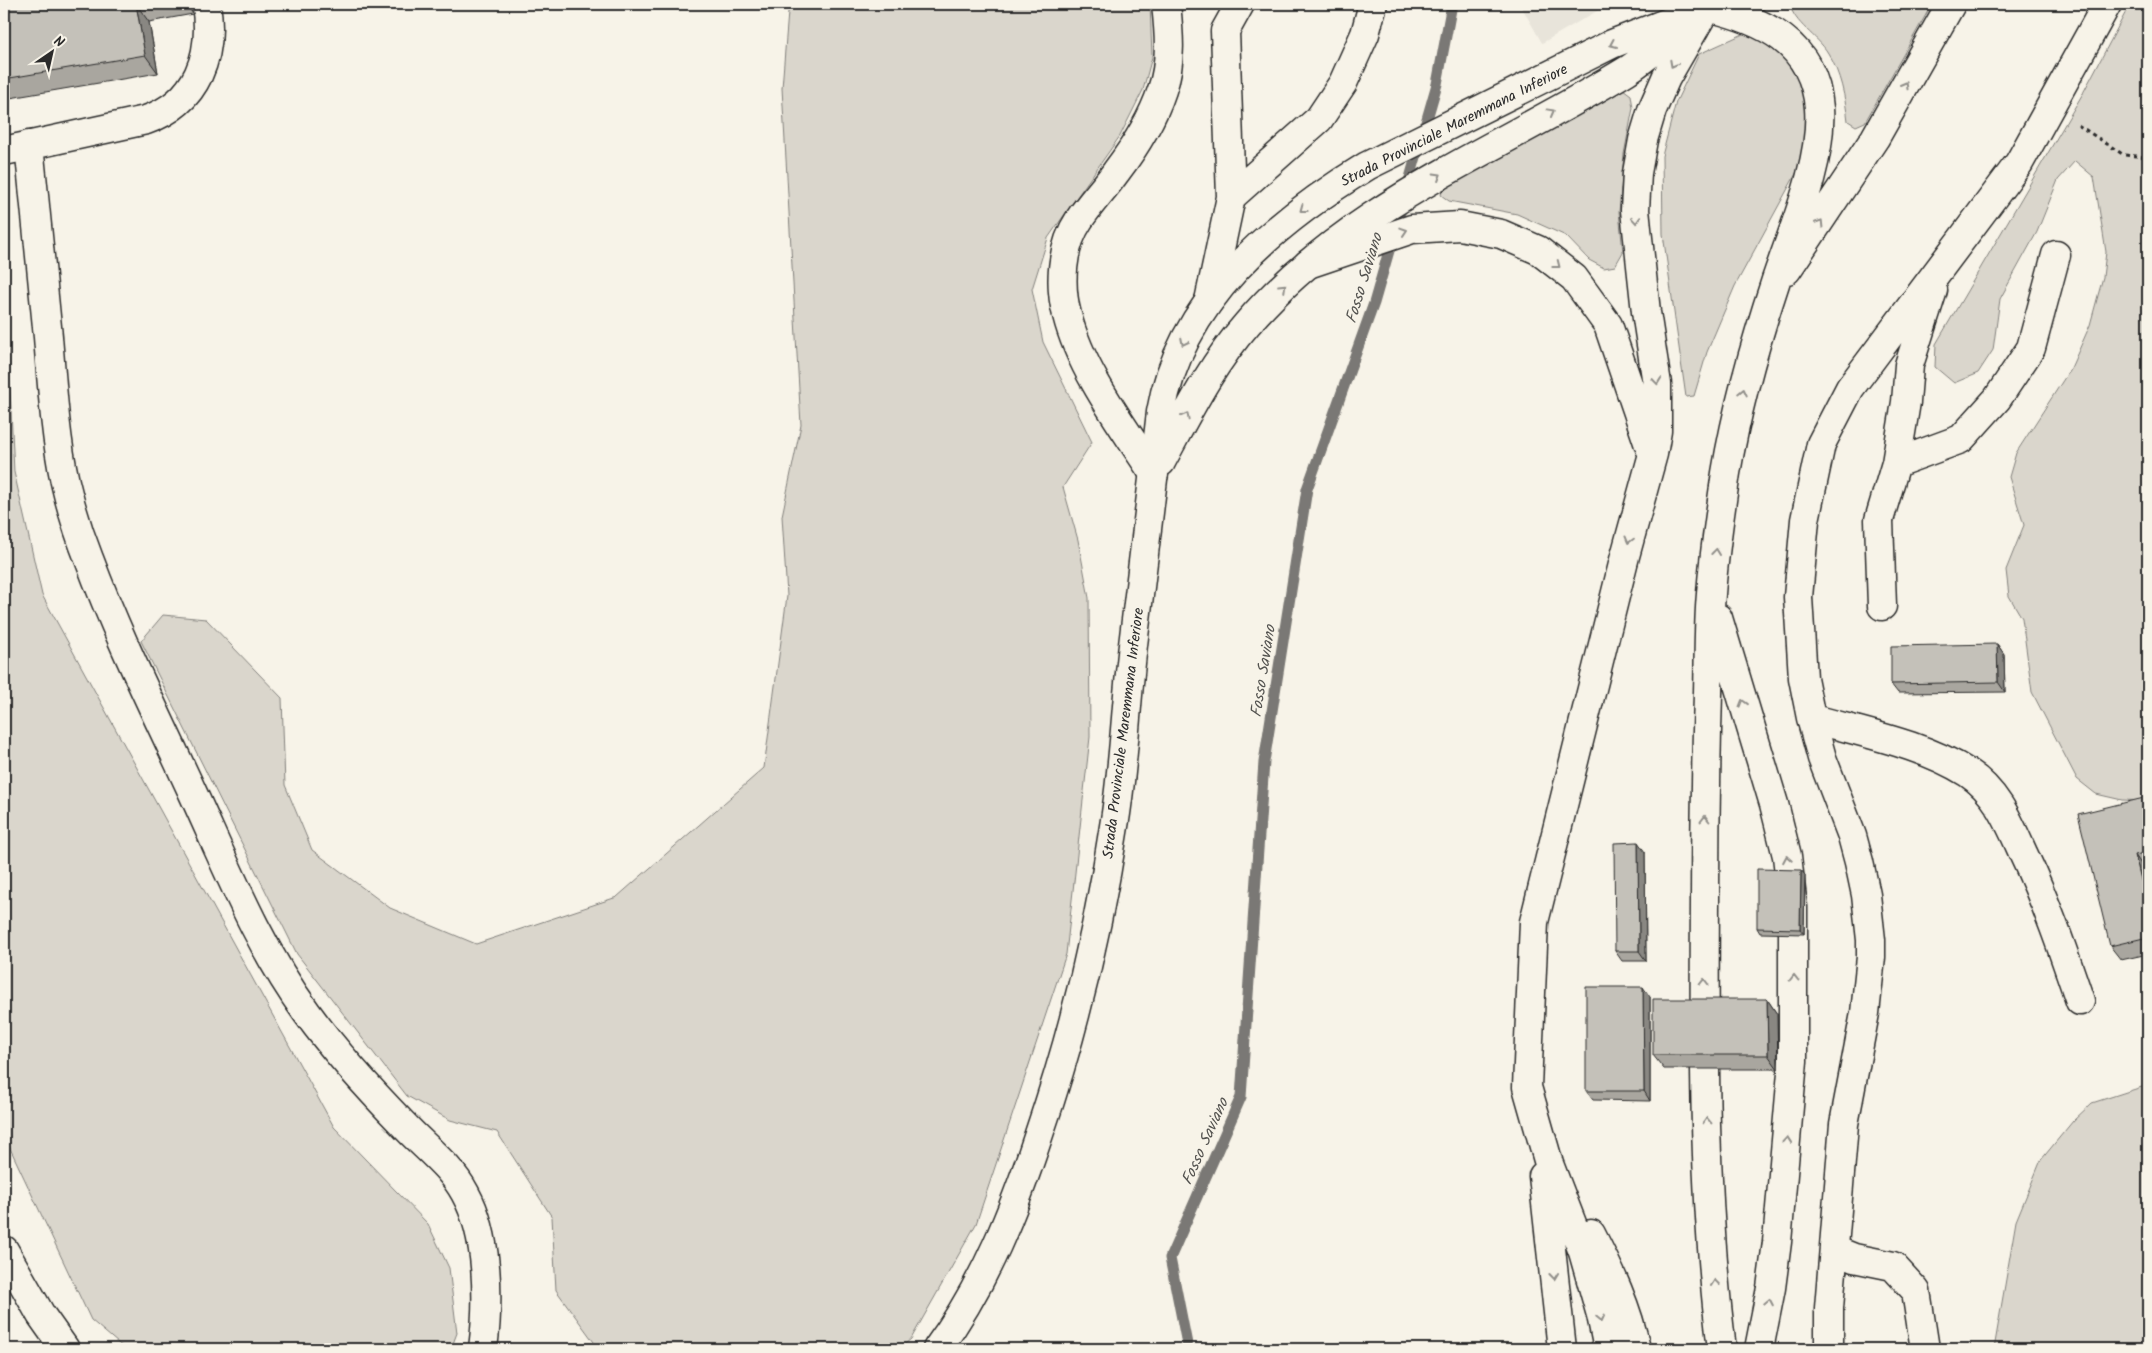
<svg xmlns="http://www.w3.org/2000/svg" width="2152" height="1353" viewBox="0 0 2152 1353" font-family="Kalam,sans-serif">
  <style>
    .built { fill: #e8e4da }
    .green { fill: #dad6cc; stroke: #82807c }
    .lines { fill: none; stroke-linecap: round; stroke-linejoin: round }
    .stream { stroke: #7a7874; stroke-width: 11 }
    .minor-casing { stroke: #2b2b2b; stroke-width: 31 }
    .major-casing { stroke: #2b2b2b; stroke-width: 31 }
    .highway-casing { stroke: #2b2b2b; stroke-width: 31 }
    .path { stroke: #2b2b2b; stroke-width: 3; stroke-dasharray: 4 4; stroke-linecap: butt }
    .minor { stroke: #f7f3e8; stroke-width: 28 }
    .major { stroke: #f7f3e8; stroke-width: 28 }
    .highway { stroke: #f7f3e8; stroke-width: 28 }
    .wall { fill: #a9a69f; stroke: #2b2b2b }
    .shaded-wall { fill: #898782; stroke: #2b2b2b }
    .building { fill: #c4c1b9; stroke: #2b2b2b }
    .oneway { stroke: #918f8a }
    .labels { text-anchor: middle; stroke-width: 4.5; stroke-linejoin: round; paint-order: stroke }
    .street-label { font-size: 15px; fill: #2b2b2b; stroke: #f7f3e8 }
    .water-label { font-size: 16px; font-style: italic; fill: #53524f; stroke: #f7f3e8 }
  </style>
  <rect width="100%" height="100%" fill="#f7f3e8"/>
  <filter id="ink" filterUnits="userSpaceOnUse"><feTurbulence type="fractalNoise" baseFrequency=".02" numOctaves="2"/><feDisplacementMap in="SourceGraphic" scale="10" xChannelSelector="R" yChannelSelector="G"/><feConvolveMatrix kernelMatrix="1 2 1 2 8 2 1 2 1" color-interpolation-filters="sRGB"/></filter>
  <g filter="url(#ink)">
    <path class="built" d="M 1520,4 L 1609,4 L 1542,43 Z"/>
    <path class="green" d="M 793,4 L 1150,4 L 1152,57 L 1143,90 L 1120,136 L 1048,238 L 1032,289 L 1043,342 L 1092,442 L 1063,487 L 1078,540 L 1089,598 L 1090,737 L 1066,954 L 976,1224 L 911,1339 L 899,1349 L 599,1349 L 556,1290 L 552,1217 L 497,1132 L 450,1120 L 407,1096 L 297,954 L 141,641 L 163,615 L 206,619 L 282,698 L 285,785 L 312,850 L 390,908 L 476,944 L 617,897 L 764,768 L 787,596 L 782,516 L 801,425 L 782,88 L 788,12 Z
      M 1790,4 L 1932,4 L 1865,122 L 1856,126 L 1848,121 C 1845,97 1841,74 1828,53 C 1818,36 1793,23 1790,4 Z
      M 2130,4 L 2148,4 L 2148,801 L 2122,800 L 2096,794 L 2077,779 L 2032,692 L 2022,618 L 2009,596 L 2006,570 L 2024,525 L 2009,477 L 2016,453 L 2071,368 L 2090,325 L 2103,277 L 2106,252 L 2094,177 L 2075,161 L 2058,180 L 2037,232 L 2000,299 L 1993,350 L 1978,373 L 1954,383 L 1935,367 L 1936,344 L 2082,95 Z
      M 1752,30 L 1789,60 L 1804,88 L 1809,116 L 1805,157 L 1735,286 L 1707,352 L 1694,396 L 1686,397 L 1663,234 L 1662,156 L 1676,102 L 1699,54 Z
      M 1623,89 L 1631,95 L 1633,108 L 1624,154 L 1619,212 L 1623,252 L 1615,266 L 1604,268 L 1589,260 L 1566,236 L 1517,214 L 1449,201 L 1441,195 L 1444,185 L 1609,92 Z
      M 4,265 L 14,472 L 42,595 L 334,1127 L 428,1224 L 449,1268 L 457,1333 L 451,1349 L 125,1349 L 91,1320 L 8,1144 L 4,1125 Z
      M 2148,1085 L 2148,1349 L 1994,1349 L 2016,1221 L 2041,1160 L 2073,1121 L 2092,1103 Z"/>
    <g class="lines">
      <path class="stream" d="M 1188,1349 L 1170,1258 L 1241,1097 L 1264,762 L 1307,489 L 1374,303 L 1437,84 L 1452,4"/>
      <defs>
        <path id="minor" d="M 29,145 C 35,209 42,273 48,337 C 52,385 55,435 65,482 C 71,508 79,534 89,559 C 118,637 156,713 191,789 C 226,865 258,946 307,1013 C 336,1053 369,1089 403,1124 C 424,1147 450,1165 465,1193 C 489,1236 489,1301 483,1349
          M 4,151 L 146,120 C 198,102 214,55 206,4
          M 1231,197 L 1319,119 L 1343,83 L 1365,34 L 1373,4
          M 1209,301 L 1231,197 L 1225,31 L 1240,4
          M 1896,463 L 1961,439 L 1997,399 L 2031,348 L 2056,255
          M 1154,474 C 1123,426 1081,371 1067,315 C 1059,285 1061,247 1079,220 C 1090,203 1104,189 1116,172 C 1135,147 1152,120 1162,90 C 1172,62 1169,32 1166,4
          M 1882,606 L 1879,520 L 1896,463 L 1906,402 L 1909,365 L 1933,290
          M 1811,718 C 1862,733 1923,744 1968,773 C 1997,792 2009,822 2023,853 C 2046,901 2063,951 2080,1001
          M 4,1250 L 41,1315 L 65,1349
          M 1834,1250 L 1854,1258 L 1893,1266 L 1916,1291 L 1925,1349
          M 1829,1349 L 1829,1308 L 1844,1124 L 1865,1013 L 1871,957 L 1871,940 L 1866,895 L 1859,862 L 1852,836 L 1822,758 L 1811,718 L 1803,678 L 1798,597 L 1805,520 L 1821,444 L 1850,388 L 2019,163 L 2107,4"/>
        <path id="major" d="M 1161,462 C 1187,414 1211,365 1247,324 C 1348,206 1497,150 1626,71 C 1647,58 1666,39 1686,24
          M 937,1349 C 985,1284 1014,1210 1039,1134 C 1074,1032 1099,927 1115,820 C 1124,763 1126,703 1133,645 C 1142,568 1152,490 1161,412 C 1180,300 1275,222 1367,166 L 1612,44 L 1707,7"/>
        <path id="highway" d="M 1308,264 L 1412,229 L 1460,226 L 1501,234 L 1538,250 L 1574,278 L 1608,325 L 1650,448
          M 1787,270 L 1875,138 L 1951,4
          M 1718,618 L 1774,804 L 1787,856 L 1793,907 L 1793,1061 L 1777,1242 L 1771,1288 L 1759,1349
          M 1543,1176 L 1562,1349
          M 1591,1234 C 1610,1271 1628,1308 1636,1349
          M 1608,1349 L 1601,1315 L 1583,1252 L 1549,1164 L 1527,1087 L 1534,922 L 1625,556 L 1653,454 L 1657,431 L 1657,384 L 1646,312 L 1635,210 L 1637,173 L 1643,140 L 1652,110 L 1666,78 L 1707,7 C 1763,20 1814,43 1819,108 C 1823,162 1793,229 1776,280 C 1755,343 1737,407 1726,473 C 1720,513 1714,553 1711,594 C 1708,627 1709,660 1708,693 C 1706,762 1705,831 1705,900 C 1704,1050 1703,1201 1722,1349"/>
      </defs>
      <use href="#minor" class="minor-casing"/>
      <use href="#major" class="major-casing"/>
      <use href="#highway" class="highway-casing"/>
      <path class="path" d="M 2078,125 L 2124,155 L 2148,157"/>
      <use href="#minor" class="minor"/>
      <use href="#major" class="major"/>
      <use href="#highway" class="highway"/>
    </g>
    <path class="wall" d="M 4,4 L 192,4 L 193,14 L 149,22 L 158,73 L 4,99 Z
      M 1997,644 L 2004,654 L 2005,692 L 1898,693 L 1891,684 Z
      M 2148,797 L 2148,869 L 2145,870 L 2148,881 L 2148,954 L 2121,960 L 2110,946 Z
      M 1645,852 L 1646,961 L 1622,961 L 1615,951 Z
      M 1805,875 L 1804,934 L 1760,933 L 1757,928 Z
      M 1650,997 L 1650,1101 L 1593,1100 L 1586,1091 Z
      M 1767,999 L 1777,1014 L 1778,1069 L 1664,1069 L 1653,1055 Z"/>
    <path class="shaded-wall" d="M 136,4 L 149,22 L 158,73 L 145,55 Z
      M 186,4 L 192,4 L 193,14 Z
      M 1997,644 L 2004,654 L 2005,692 L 1998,682 Z
      M 1638,842 L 1645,852 L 1646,961 L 1639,951 Z
      M 2135,855 L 2145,870 L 2148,881 L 2148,909 Z
      M 1801,870 L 1805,875 L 1804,934 L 1800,929 Z
      M 1643,987 L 1650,997 L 1650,1101 L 1644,1091 Z
      M 1767,999 L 1777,1014 L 1778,1069 L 1768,1055 Z"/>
    <path class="building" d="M 4,4 L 136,4 L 145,55 L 4,79 Z
      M 1997,644 L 1998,682 L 1891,684 L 1891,646 Z
      M 2148,797 L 2148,852 L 2135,855 L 2148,909 L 2148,937 L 2110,946 L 2078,814 Z
      M 1638,842 L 1639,951 L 1615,951 L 1614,843 Z
      M 1757,869 L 1801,870 L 1800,929 L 1757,928 Z
      M 1586,987 L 1643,987 L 1644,1091 L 1586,1091 Z
      M 1653,999 L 1767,999 L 1768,1055 L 1653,1055 Z"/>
    <defs><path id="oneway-chevron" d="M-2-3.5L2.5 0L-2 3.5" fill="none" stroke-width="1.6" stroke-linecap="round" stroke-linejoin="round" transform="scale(1.25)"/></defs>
    <g class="oneway">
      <use href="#oneway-chevron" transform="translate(1613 44) rotate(156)"/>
      <use href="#oneway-chevron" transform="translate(1673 64) rotate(118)"/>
      <use href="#oneway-chevron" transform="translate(1905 85) rotate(-60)"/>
      <use href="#oneway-chevron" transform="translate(1551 112) rotate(-29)"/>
      <use href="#oneway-chevron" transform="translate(1438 176) rotate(-31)"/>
      <use href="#oneway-chevron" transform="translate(1303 209) rotate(143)"/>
      <use href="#oneway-chevron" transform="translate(1636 220) rotate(86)"/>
      <use href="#oneway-chevron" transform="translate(1820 223) rotate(-58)"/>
      <use href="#oneway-chevron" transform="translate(1404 231) rotate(-18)"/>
      <use href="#oneway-chevron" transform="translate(1557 265) rotate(38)"/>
      <use href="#oneway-chevron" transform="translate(1283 287) rotate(-44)"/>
      <use href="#oneway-chevron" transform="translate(1184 342) rotate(117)"/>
      <use href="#oneway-chevron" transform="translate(1657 381) rotate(84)"/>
      <use href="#oneway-chevron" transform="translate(1743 392) rotate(-77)"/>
      <use href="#oneway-chevron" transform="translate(1186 416) rotate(-62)"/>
      <use href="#oneway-chevron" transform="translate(1629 540) rotate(105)"/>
      <use href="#oneway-chevron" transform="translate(1716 552) rotate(-83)"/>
      <use href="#oneway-chevron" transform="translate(1743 703) rotate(-107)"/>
      <use href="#oneway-chevron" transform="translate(1705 819) rotate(-90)"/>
      <use href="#oneway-chevron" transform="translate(1787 859) rotate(-100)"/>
      <use href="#oneway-chevron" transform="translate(1794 978) rotate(-90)"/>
      <use href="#oneway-chevron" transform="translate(1704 982) rotate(-90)"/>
      <use href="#oneway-chevron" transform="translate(1707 1121) rotate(-92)"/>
      <use href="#oneway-chevron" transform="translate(1787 1140) rotate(-85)"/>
      <use href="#oneway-chevron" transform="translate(1554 1276) rotate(84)"/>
      <use href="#oneway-chevron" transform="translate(1715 1283) rotate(-96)"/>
      <use href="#oneway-chevron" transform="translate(1769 1302) rotate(-79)"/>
      <use href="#oneway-chevron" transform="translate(1601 1318) rotate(77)"/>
    </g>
  </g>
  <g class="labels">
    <g class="street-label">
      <text transform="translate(1454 125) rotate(-27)" y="5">Strada Provinciale Maremmana Inferiore</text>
      <text transform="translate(1123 733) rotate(-83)" y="5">Strada Provinciale Maremmana Inferiore</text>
    </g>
    <g class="water-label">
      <text transform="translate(1363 278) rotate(-73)" y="6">Fosso Saviano</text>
      <text transform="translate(1262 671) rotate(-81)" y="6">Fosso Saviano</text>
      <text transform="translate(1204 1141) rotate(-66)" y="6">Fosso Saviano</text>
    </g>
  </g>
  <rect width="2152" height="1353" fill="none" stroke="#f7f3e8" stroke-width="20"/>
  <rect x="10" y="10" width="2132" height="1333" fill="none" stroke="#2b2b2b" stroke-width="2" filter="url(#ink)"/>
  <g transform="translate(52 52) rotate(34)" stroke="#f7f3e8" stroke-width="4" paint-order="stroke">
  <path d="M0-4L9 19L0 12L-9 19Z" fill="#2b2b2b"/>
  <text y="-8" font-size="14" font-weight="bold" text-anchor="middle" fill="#2b2b2b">N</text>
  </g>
</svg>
